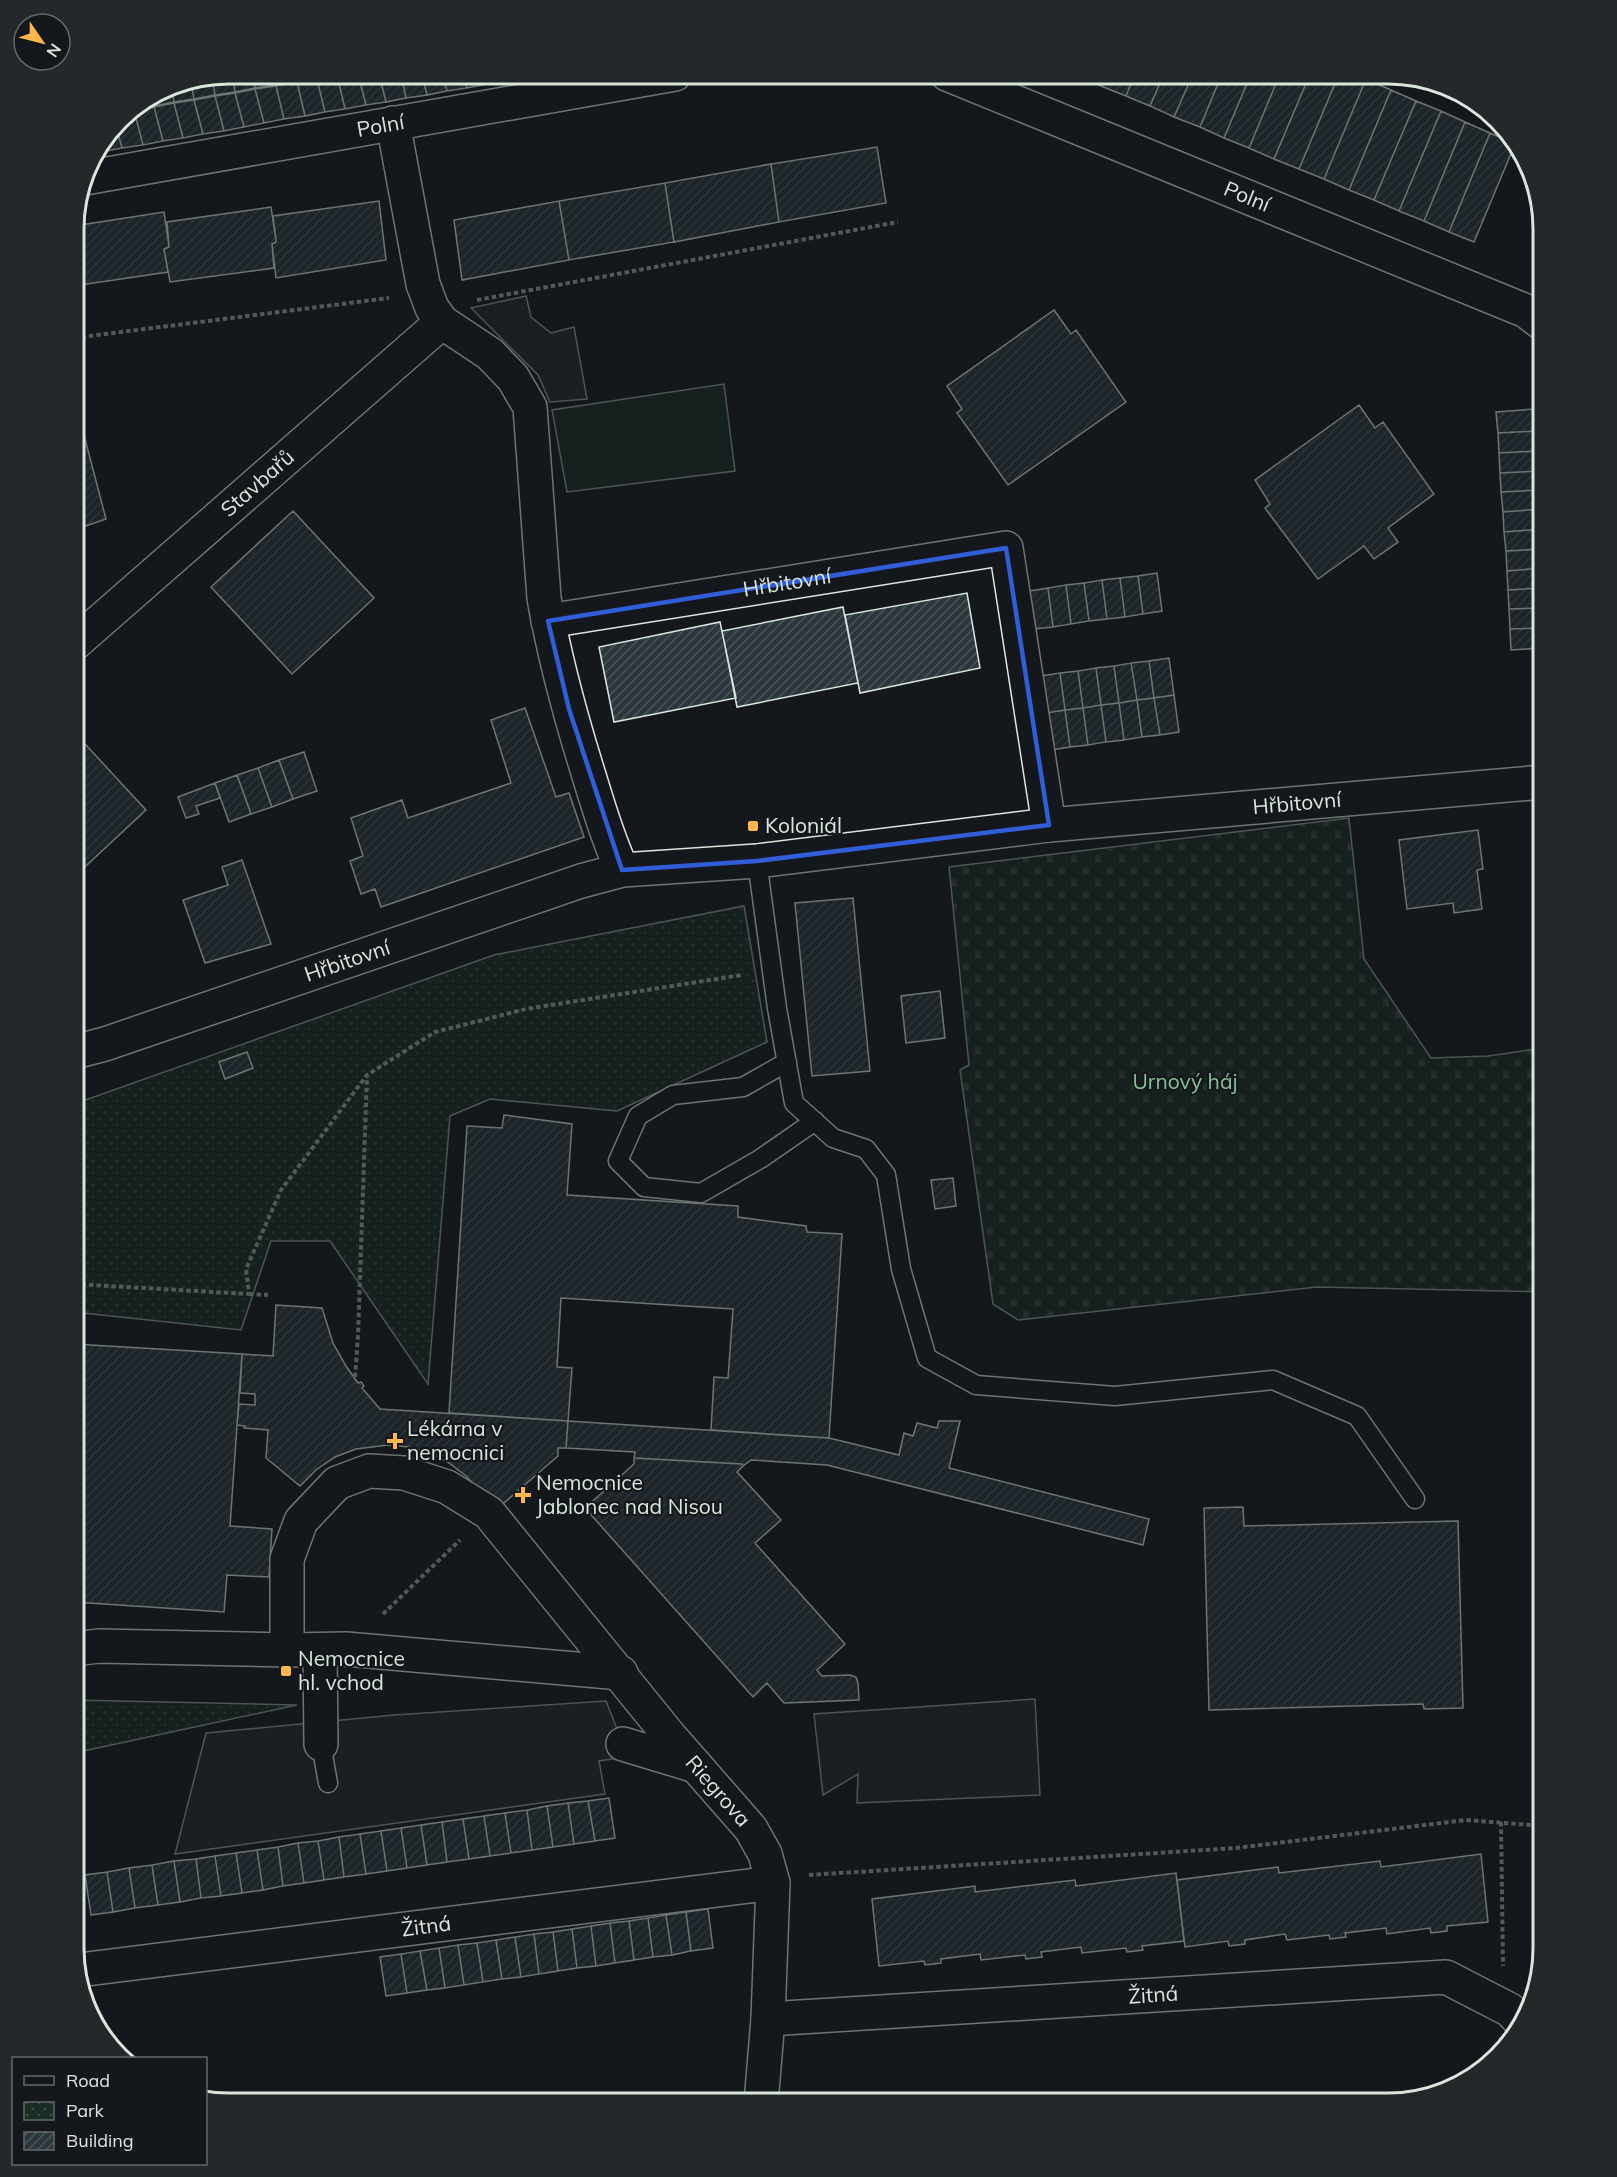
<svg xmlns="http://www.w3.org/2000/svg" width="1617" height="2177" viewBox="0 0 1617 2177" font-family="Mulish,sans-serif">
  <style>
    .green { fill: #1a2d24; stroke: #939e99; stroke-width: 1.5 }
    .cemetery { fill: url(#cemetery-stones); stroke: #939e99; stroke-width: 1.5 }
    .park { fill: url(#park-dots); stroke: #939e99; stroke-width: 1.5 }
    .parking { fill: #24282b; stroke: #939e99; stroke-width: 1.5 }
    .building { fill: url(#building-hatch); stroke: #d8e6dc; stroke-width: 1.5 }
    .lines { fill: none; stroke-linecap: round; stroke-linejoin: round }
    .lane-casing { stroke: #d8e6dc; stroke-width: 21 }
    .street-casing { stroke: #d8e6dc; stroke-width: 36 }
    .path { stroke: #9da8a2; stroke-width: 4; stroke-dasharray: 4.5 3; stroke-linecap: butt }
    .lane { stroke: #14181c; stroke-width: 18 }
    .street { stroke: #14181c; stroke-width: 33 }
    .marked { fill: none; stroke: #305dd8; stroke-width: 4.5; stroke-linejoin: round }
    .poi-dot { fill: #ffb74d; stroke: #14181c; stroke-width: 2 }
    .labels { text-anchor: middle; stroke-width: 4.5; stroke-linejoin: round; paint-order: stroke }
    .street-label { font-size: 21px; fill: #d8e6dc; stroke: #14181c }
    .poi-label { font-size: 21px; fill: #d8e6dc; stroke: #14181c; text-anchor: start }
    .park-label { font-size: 21px; fill: #8ac095; stroke: #14181c }
    .rim { fill: none; stroke: #d8e6dc; stroke-width: 3 }
  </style>
  <defs>
    <pattern id="cemetery-stones" width="16" height="16" patternUnits="userSpaceOnUse" patternTransform="scale(1.5)"><rect width="16" height="16" fill="#1a2d24"/><path d="M2 7V4a2 2 0 0 1 4 0v3zM10 15v-3a2 2 0 0 1 4 0v3z" fill="#3b4b43"/></pattern>
    <pattern id="park-dots" width="8" height="8" patternUnits="userSpaceOnUse" patternTransform="scale(1.5)"><rect width="8" height="8" fill="#1a2d24"/><path d="M2 2h.1M6 6h.1" fill="none" stroke="#3b4b43" stroke-width="1.8" stroke-linecap="round"/></pattern>
    <pattern id="building-hatch" width="6" height="6" patternUnits="userSpaceOnUse" patternTransform="scale(1.5)"><rect width="6" height="6" fill="#2c363c"/><path d="M-1 1l2-2M0 6l6-6M5 7l2-2" fill="none" stroke="#4a5358"/></pattern>
  </defs>
  <rect width="100%" height="100%" fill="#14181c"/>
  <path class="green" d="M 724,384 L 735,471 L 567,492 L 552,410 Z"/>
  <path class="cemetery" d="M 1349,818 L 1364,959 L 1431,1058 L 1488,1056 L 1543,1048 L 1543,1292 L 1317,1287 L 1018,1320 L 993,1304 L 960,1070 L 969,1065 L 949,867 Z"/>
  <path class="park" d="M 744,906 L 767,1042 L 617,1111 L 490,1099 L 450,1116 L 428,1384 L 330,1241 L 271,1241 L 241,1330 L 74,1312 L 74,1104 L 494,955 Z
    M 74,1700 L 297,1705 L 74,1753 Z"/>
  <path class="parking" d="M 526,296 L 531,317 L 551,333 L 574,327 L 587,399 L 550,402 L 538,375 L 471,308 Z
    M 1035,1699 L 1040,1795 L 857,1803 L 858,1774 L 823,1795 L 814,1714 Z
    M 606,1701 L 623,1744 L 626,1757 L 599,1761 L 605,1794 L 175,1854 L 206,1733 L 394,1715 Z"/>
  <path class="building" d="M 232,74 L 235,92 L 215,95 L 212,77 Z
    M 232,74 L 253,74 L 255,88 L 235,92 Z
    M 253,74 L 274,74 L 276,85 L 255,88 Z
    M 274,74 L 295,74 L 297,81 L 276,85 Z
    M 295,74 L 316,74 L 317,78 L 297,81 Z
    M 347,74 L 358,74 L 366,105 L 345,109 L 337,75 Z
    M 358,74 L 379,74 L 386,102 L 366,105 Z
    M 379,74 L 401,74 L 406,98 L 386,102 Z
    M 401,74 L 422,74 L 427,95 L 406,98 Z
    M 422,74 L 443,74 L 447,91 L 427,95 Z
    M 443,74 L 464,74 L 467,88 L 447,91 Z
    M 464,74 L 485,74 L 488,84 L 467,88 Z
    M 485,74 L 506,74 L 508,80 L 488,84 Z
    M 506,74 L 527,74 L 528,77 L 508,80 Z
    M 1077,74 L 1106,74 L 1101,86 L 1076,75 Z
    M 1106,74 L 1135,74 L 1126,96 L 1101,86 Z
    M 1135,74 L 1164,74 L 1150,106 L 1126,96 Z
    M 1164,74 L 1193,74 L 1174,117 L 1150,106 Z
    M 1193,74 L 1222,74 L 1200,127 L 1174,117 Z
    M 1222,74 L 1251,74 L 1224,138 L 1200,127 Z
    M 1251,74 L 1280,74 L 1249,148 L 1224,138 Z
    M 1280,74 L 1310,74 L 1274,159 L 1249,148 Z
    M 1310,74 L 1339,74 L 1299,169 L 1274,159 Z
    M 1339,74 L 1355,74 L 1366,79 L 1324,179 L 1299,169 Z
    M 337,75 L 345,109 L 325,112 L 317,79 Z
    M 212,77 L 215,95 L 194,99 L 191,81 Z
    M 317,79 L 325,112 L 305,116 L 297,82 Z
    M 1366,79 L 1391,90 L 1349,190 L 1324,179 Z
    M 191,81 L 194,99 L 174,102 L 171,85 Z
    M 297,82 L 305,116 L 284,119 L 276,86 Z
    M 171,85 L 174,102 L 154,106 L 152,96 Z
    M 276,86 L 284,119 L 264,123 L 255,89 Z
    M 255,89 L 264,123 L 244,127 L 235,93 Z
    M 1391,90 L 1416,101 L 1374,200 L 1349,190 Z
    M 235,93 L 244,127 L 224,131 L 215,96 Z
    M 152,96 L 154,106 L 133,109 L 133,108 Z
    M 215,96 L 224,131 L 203,134 L 194,100 Z
    M 194,100 L 203,134 L 183,138 L 174,103 Z
    M 1416,101 L 1441,111 L 1399,211 L 1374,200 Z
    M 174,103 L 183,138 L 163,141 L 154,107 Z
    M 154,107 L 163,141 L 143,145 L 134,110 Z
    M 134,110 L 143,145 L 122,148 L 116,126 L 126,112 Z
    M 1441,111 L 1465,122 L 1424,221 L 1399,211 Z
    M 1465,122 L 1490,133 L 1449,232 L 1424,221 Z
    M 116,126 L 122,148 L 102,152 L 100,146 Z
    M 1490,133 L 1515,144 L 1474,242 L 1449,232 Z
    M 877,147 L 886,203 L 779,222 L 771,164 Z
    M 771,164 L 779,222 L 674,242 L 665,183 Z
    M 665,183 L 674,242 L 569,260 L 559,201 Z
    M 379,201 L 386,260 L 276,278 L 272,244 L 276,242 L 276,240 L 273,216 Z
    M 559,201 L 569,260 L 462,280 L 454,220 Z
    M 271,207 L 276,240 L 276,242 L 272,244 L 274,268 L 170,282 L 164,249 L 169,247 L 167,222 Z
    M 164,212 L 169,247 L 164,249 L 168,272 L 74,286 L 74,226 Z
    M 1054,310 L 1071,334 L 1076,330 L 1126,402 L 1008,485 L 957,413 L 962,409 L 947,386 Z
    M 74,397 L 106,519 L 74,530 Z
    M 1359,405 L 1375,428 L 1383,422 L 1434,494 L 1388,528 L 1398,542 L 1374,559 L 1364,546 L 1318,579 L 1265,508 L 1270,504 L 1255,480 Z
    M 1535,409 L 1537,431 L 1498,433 L 1496,412 Z
    M 1537,431 L 1538,451 L 1499,453 L 1498,433 Z
    M 1538,451 L 1539,471 L 1500,473 L 1499,453 Z
    M 1539,471 L 1540,490 L 1501,492 L 1500,473 Z
    M 1540,490 L 1541,509 L 1503,512 L 1501,492 Z
    M 1541,509 L 1543,529 L 1504,532 L 1503,512 Z
    M 293,511 L 374,598 L 292,674 L 211,587 Z
    M 1543,529 L 1543,549 L 1506,551 L 1504,532 Z
    M 1543,549 L 1543,568 L 1507,571 L 1506,551 Z
    M 1543,568 L 1543,588 L 1508,590 L 1507,571 Z
    M 1157,573 L 1162,611 L 1143,614 L 1138,576 Z
    M 1138,576 L 1143,614 L 1125,617 L 1120,578 Z
    M 1120,578 L 1125,617 L 1107,619 L 1102,580 Z
    M 1102,580 L 1107,619 L 1089,621 L 1084,583 Z
    M 1084,583 L 1089,621 L 1071,624 L 1066,585 Z
    M 1066,585 L 1071,624 L 1053,627 L 1048,588 Z
    M 1048,588 L 1053,627 L 1034,629 L 1029,591 Z
    M 1543,588 L 1543,608 L 1509,609 L 1508,590 Z
    M 967,593 L 980,668 L 860,693 L 845,615 Z
    M 843,607 L 858,683 L 737,707 L 722,631 Z
    M 1543,608 L 1543,628 L 1510,629 L 1509,609 Z
    M 720,622 L 736,698 L 614,722 L 599,647 Z
    M 1543,628 L 1543,648 L 1511,650 L 1510,629 Z
    M 1169,658 L 1174,695 L 1154,698 L 1149,661 Z
    M 1149,661 L 1154,698 L 1137,700 L 1131,663 Z
    M 1131,663 L 1137,700 L 1119,703 L 1114,666 Z
    M 1114,666 L 1119,703 L 1101,705 L 1096,668 Z
    M 1096,668 L 1101,705 L 1083,708 L 1078,671 Z
    M 1078,671 L 1083,708 L 1065,710 L 1060,673 Z
    M 1060,673 L 1065,710 L 1046,713 L 1041,676 Z
    M 1174,695 L 1179,732 L 1160,735 L 1154,698 Z
    M 1154,698 L 1160,735 L 1142,737 L 1137,700 Z
    M 1137,700 L 1142,737 L 1124,740 L 1119,703 Z
    M 1119,703 L 1124,740 L 1106,742 L 1101,705 Z
    M 1101,705 L 1106,742 L 1088,745 L 1083,708 Z
    M 525,708 L 556,797 L 569,793 L 584,837 L 381,907 L 375,889 L 361,894 L 350,861 L 363,856 L 351,818 L 402,800 L 408,818 L 511,783 L 491,720 Z
    M 1083,708 L 1088,745 L 1070,747 L 1065,710 Z
    M 1065,710 L 1070,747 L 1051,750 L 1046,713 Z
    M 74,732 L 146,810 L 74,877 Z
    M 304,752 L 317,791 L 293,799 L 279,760 Z
    M 279,760 L 293,799 L 272,807 L 258,768 Z
    M 258,768 L 272,807 L 251,814 L 237,775 Z
    M 237,775 L 251,814 L 229,822 L 215,783 Z
    M 215,783 L 220,798 L 196,806 L 199,814 L 186,818 L 178,797 Z
    M 1478,830 L 1483,869 L 1477,870 L 1482,909 L 1454,913 L 1453,903 L 1407,909 L 1399,840 Z
    M 242,860 L 271,944 L 205,963 L 183,900 L 228,885 L 222,867 Z
    M 853,898 L 870,1071 L 812,1076 L 795,903 Z
    M 940,991 L 945,1038 L 906,1043 L 901,996 Z
    M 247,1052 L 253,1068 L 225,1079 L 219,1062 Z
    M 504,1115 L 572,1124 L 567,1195 L 738,1206 L 738,1217 L 806,1226 L 807,1232 L 842,1234 L 829,1438 L 711,1430 L 714,1377 L 728,1378 L 733,1309 L 561,1298 L 557,1367 L 572,1368 L 568,1421 L 449,1413 L 467,1126 L 502,1128 Z
    M 953,1178 L 956,1206 L 935,1209 L 931,1180 Z
    M 276,1305 L 322,1308 L 333,1343 L 346,1366 L 358,1383 L 361,1382 L 364,1386 L 362,1388 L 380,1409 L 568,1421 L 566,1448 L 558,1448 L 558,1456 L 497,1509 L 466,1476 L 449,1463 L 430,1453 L 409,1447 L 388,1445 L 356,1449 L 335,1457 L 316,1470 L 300,1486 L 266,1458 L 268,1430 L 244,1428 L 245,1426 L 237,1425 L 239,1404 L 255,1405 L 255,1394 L 240,1393 L 242,1354 L 273,1356 Z
    M 74,1344 L 242,1354 L 230,1526 L 272,1529 L 269,1577 L 227,1575 L 224,1612 L 74,1602 Z
    M 568,1421 L 829,1438 L 899,1455 L 904,1433 L 913,1436 L 917,1423 L 937,1428 L 939,1421 L 960,1421 L 949,1468 L 1149,1519 L 1143,1545 L 827,1465 L 751,1460 L 743,1466 L 742,1464 L 634,1458 L 635,1452 L 566,1448 Z
    M 634,1458 L 742,1464 L 743,1466 L 737,1472 L 781,1520 L 755,1543 L 845,1644 L 817,1670 L 822,1676 L 850,1675 L 856,1677 L 858,1683 L 859,1700 L 784,1703 L 767,1683 L 753,1697 L 585,1508 L 634,1464 Z
    M 1243,1507 L 1244,1526 L 1458,1521 L 1463,1708 L 1424,1709 L 1423,1704 L 1209,1710 L 1204,1508 Z
    M 609,1798 L 615,1838 L 595,1841 L 588,1801 Z
    M 588,1801 L 595,1841 L 574,1844 L 568,1803 Z
    M 568,1803 L 574,1844 L 553,1847 L 547,1806 Z
    M 547,1806 L 553,1847 L 532,1850 L 527,1810 Z
    M 527,1810 L 532,1850 L 511,1853 L 505,1813 Z
    M 505,1813 L 511,1853 L 490,1856 L 484,1816 Z
    M 484,1816 L 490,1856 L 469,1859 L 463,1819 Z
    M 463,1819 L 469,1859 L 447,1862 L 442,1822 Z
    M 442,1822 L 447,1862 L 427,1865 L 421,1825 Z
    M 421,1825 L 427,1865 L 407,1868 L 401,1828 Z
    M 401,1828 L 407,1868 L 387,1871 L 381,1831 Z
    M 381,1831 L 387,1871 L 366,1874 L 360,1834 Z
    M 360,1834 L 366,1874 L 344,1877 L 339,1837 Z
    M 339,1837 L 344,1877 L 324,1880 L 318,1841 Z
    M 318,1841 L 324,1880 L 304,1883 L 298,1843 Z
    M 298,1843 L 304,1883 L 283,1886 L 278,1847 Z
    M 278,1847 L 283,1886 L 263,1890 L 257,1850 Z
    M 257,1850 L 263,1890 L 242,1893 L 236,1853 Z
    M 236,1853 L 242,1893 L 221,1896 L 215,1856 Z
    M 1481,1854 L 1488,1922 L 1447,1926 L 1447,1931 L 1431,1933 L 1430,1928 L 1387,1934 L 1386,1928 L 1345,1933 L 1346,1937 L 1330,1939 L 1329,1935 L 1287,1940 L 1285,1934 L 1245,1940 L 1245,1944 L 1229,1946 L 1228,1941 L 1185,1947 L 1177,1880 L 1278,1867 L 1279,1873 L 1380,1861 L 1381,1867 Z
    M 215,1856 L 221,1896 L 201,1898 L 196,1859 Z
    M 196,1859 L 201,1898 L 180,1902 L 174,1861 Z
    M 174,1861 L 180,1902 L 158,1905 L 152,1865 Z
    M 152,1865 L 158,1905 L 135,1908 L 129,1868 Z
    M 129,1868 L 135,1908 L 113,1912 L 107,1872 Z
    M 107,1872 L 113,1912 L 91,1915 L 85,1875 Z
    M 1176,1873 L 1184,1941 L 1142,1946 L 1143,1950 L 1127,1952 L 1126,1948 L 1082,1953 L 1081,1947 L 1041,1952 L 1042,1957 L 1026,1959 L 1025,1955 L 981,1960 L 980,1954 L 941,1959 L 941,1963 L 925,1965 L 924,1961 L 879,1966 L 872,1899 L 975,1886 L 975,1892 L 1075,1880 L 1076,1886 Z
    M 708,1909 L 713,1948 L 691,1951 L 686,1912 Z
    M 686,1912 L 691,1951 L 672,1955 L 666,1915 Z
    M 666,1915 L 672,1955 L 653,1957 L 648,1918 Z
    M 648,1918 L 653,1957 L 634,1960 L 629,1921 Z
    M 629,1921 L 634,1960 L 615,1963 L 610,1923 Z
    M 610,1923 L 615,1963 L 596,1966 L 591,1926 Z
    M 591,1926 L 596,1966 L 577,1968 L 572,1929 Z
    M 572,1929 L 577,1968 L 558,1971 L 553,1932 Z
    M 553,1932 L 558,1971 L 539,1974 L 534,1934 Z
    M 534,1934 L 539,1974 L 521,1977 L 515,1937 Z
    M 515,1937 L 521,1977 L 502,1979 L 496,1940 Z
    M 496,1940 L 502,1979 L 483,1982 L 477,1943 Z
    M 477,1943 L 483,1982 L 464,1985 L 458,1945 Z
    M 458,1945 L 464,1985 L 445,1988 L 439,1948 Z
    M 439,1948 L 445,1988 L 427,1990 L 420,1951 Z
    M 420,1951 L 427,1990 L 407,1993 L 401,1954 Z
    M 401,1954 L 407,1993 L 386,1996 L 380,1957 Z"/>
  <g class="lines">
    <defs>
      <path id="lane" d="M 757,861 L 777,1008 L 794,1103 L 833,1138 L 866,1149 L 886,1175 L 901,1269 L 927,1358 L 976,1385 L 1115,1396 L 1273,1380 L 1357,1416 L 1415,1499
        M 787,1062 L 743,1087 L 673,1095 L 638,1116 L 618,1161 L 644,1187 L 701,1193 L 760,1159 L 815,1121
        M 321,1744 L 328,1783"/>
      <g id="street">
        <path id="s1" d="M 947,74 L 1526,311 L 1543,324"/>
        <path d="M 393,123 L 423,284 L 432,308 L 442,322 L 490,354 L 513,378 L 530,407 L 544,598 C 554,655 569,711 586,766 C 597,802 607,836 622,870"/>
        <path id="s2" d="M 85,178 L 675,74"/>
        <path id="s3" d="M 548,621 L 1006,548 L 1049,825"/>
        <path id="s4" d="M 74,644 L 442,322"/>
        <path id="s5" d="M 74,1052 L 105,1044 L 581,881 L 622,870 L 757,861 L 1049,825 L 1543,782"/>
        <path d="M 74,1649 L 99,1646 L 287,1650 L 346,1649 L 621,1673"/>
        <path id="s6" d="M 287,1650 L 287,1559 L 301,1521 L 337,1483 L 369,1471 L 404,1473 L 447,1487 L 489,1513 L 668,1734 L 751,1829 L 765,1854 L 773,1883 L 768,2019 L 761,2103"/>
        <path d="M 320,1650 L 321,1744"/>
        <path d="M 623,1744 L 696,1766"/>
        <path id="s7" d="M 79,1970 L 773,1883"/>
        <path id="s8" d="M 768,2019 L 1446,1977 L 1510,2010 L 1523,2024"/>
      </g>
    </defs>
    <use href="#lane" class="lane-casing"/>
    <use href="#street" class="street-casing"/>
    <path class="path" d="M 477,300 L 898,222
      M 74,338 L 389,298
      M 74,995 L 83,1010
      M 74,1284 L 249,1294 L 246,1269 L 281,1190 L 367,1075 L 435,1032 L 526,1009 L 742,975
      M 249,1294 L 268,1295
      M 355,1377 L 358,1336 L 367,1075
      M 383,1614 L 460,1540
      M 1501,1822 L 1503,1966
      M 809,1875 L 1236,1848 L 1466,1820 L 1543,1826"/>
    <use href="#lane" class="lane"/>
    <use href="#street" class="street"/>
  </g>
  <path d="M0 0H1617V2177H0ZM 1006,548 L 1049,825 L 757,861 L 622,870 L 569,709 L 548,621 Z" fill="#14181c" fill-opacity=".55" fill-rule="evenodd"/>
  <path class="marked" d="M 1006,548 L 1049,825 L 757,861 L 622,870 L 569,709 L 548,621 Z"/>
  <g class="poi-dot">
    <rect x="747" y="820" width="12" height="12" rx="3"/>
    <path d="M392 1432h6v6h6v6h-6v6h-6v-6h-6v-6h6z"/>
    <path d="M520 1486h6v6h6v6h-6v6h-6v-6h-6v-6h6z"/>
    <rect x="280" y="1665" width="12" height="12" rx="3"/>
  </g>
  <g class="labels">
    <g class="street-label">
      <text dy="7" stroke="none"><textPath href="#s2" startOffset="300">Polní</textPath></text>
      <text dy="7" stroke="none"><textPath href="#s1" startOffset="324">Polní</textPath></text>
      <text dy="7" stroke="none"><textPath href="#s4" startOffset="244">Stavbařů</textPath></text>
      <text dy="7" stroke="none"><textPath href="#s3" startOffset="242">Hřbitovní</textPath></text>
      <text dy="7" stroke="none"><textPath href="#s5" startOffset="1256">Hřbitovní</textPath></text>
      <text dy="7" stroke="none"><textPath href="#s5" startOffset="288">Hřbitovní</textPath></text>
      <text dy="7" stroke="none"><textPath href="#s6" startOffset="708">Riegrova</textPath></text>
      <text dy="7" stroke="none"><textPath href="#s7" startOffset="350">Žitná</textPath></text>
      <text dy="7" stroke="none"><textPath href="#s8" startOffset="386">Žitná</textPath></text>
    </g>
    <g class="poi-label">
      <text x="765" y="833">Koloniál</text>
      <text x="407" y="1436">Lékárna v<tspan x="407" dy="24">nemocnici</tspan></text>
      <text x="536" y="1490">Nemocnice<tspan x="536" dy="24">Jablonec nad Nisou</tspan></text>
      <text x="298" y="1666">Nemocnice<tspan x="298" dy="24">hl. vchod</tspan></text>
    </g>
    <g class="park-label">
      <text x="1185" y="1089">Urnový háj</text>
    </g>
  </g>
  <path d="M0 0H1617V2177H0ZM229 84H1388A145 145 0 0 1 1533 229V1948A145 145 0 0 1 1388 2093H229A145 145 0 0 1 84 1948V229A145 145 0 0 1 229 84Z" fill="#24282b" fill-rule="evenodd"/>
  <path class="rim" d="M229 84H1388A145 145 0 0 1 1533 229V1948A145 145 0 0 1 1388 2093H229A145 145 0 0 1 84 1948V229A145 145 0 0 1 229 84Z"/>
  <rect x="12" y="2057" width="195" height="108" fill="#14181c" stroke="#626a69" stroke-width="1.5"/>
  <rect x="24" y="2076" width="30" height="9" fill="#14181c" stroke="#626a69" stroke-width="1.5"/>
  <text x="66" y="2087" font-size="18" fill="#d8e6dc">Road</text>
  <rect x="24" y="2102" width="30" height="18" fill="url(#park-dots)" stroke="#626a69" stroke-width="1.5"/>
  <text x="66" y="2117" font-size="18" fill="#d8e6dc">Park</text>
  <rect x="24" y="2132" width="30" height="18" fill="url(#building-hatch)" stroke="#626a69" stroke-width="1.5"/>
  <text x="66" y="2147" font-size="18" fill="#d8e6dc">Building</text>
  <g transform="translate(42 42) rotate(125)"><circle r="28" fill="#14181c" stroke="#626a69" stroke-width="1.5"/>
  <path d="M0-4.5L10 22L0 15L-10 22Z" fill="#ffb74d"/>
  <text y="-9" font-size="16" font-weight="bold" text-anchor="middle" fill="#d8e6dc">N</text>
  </g>
</svg>
